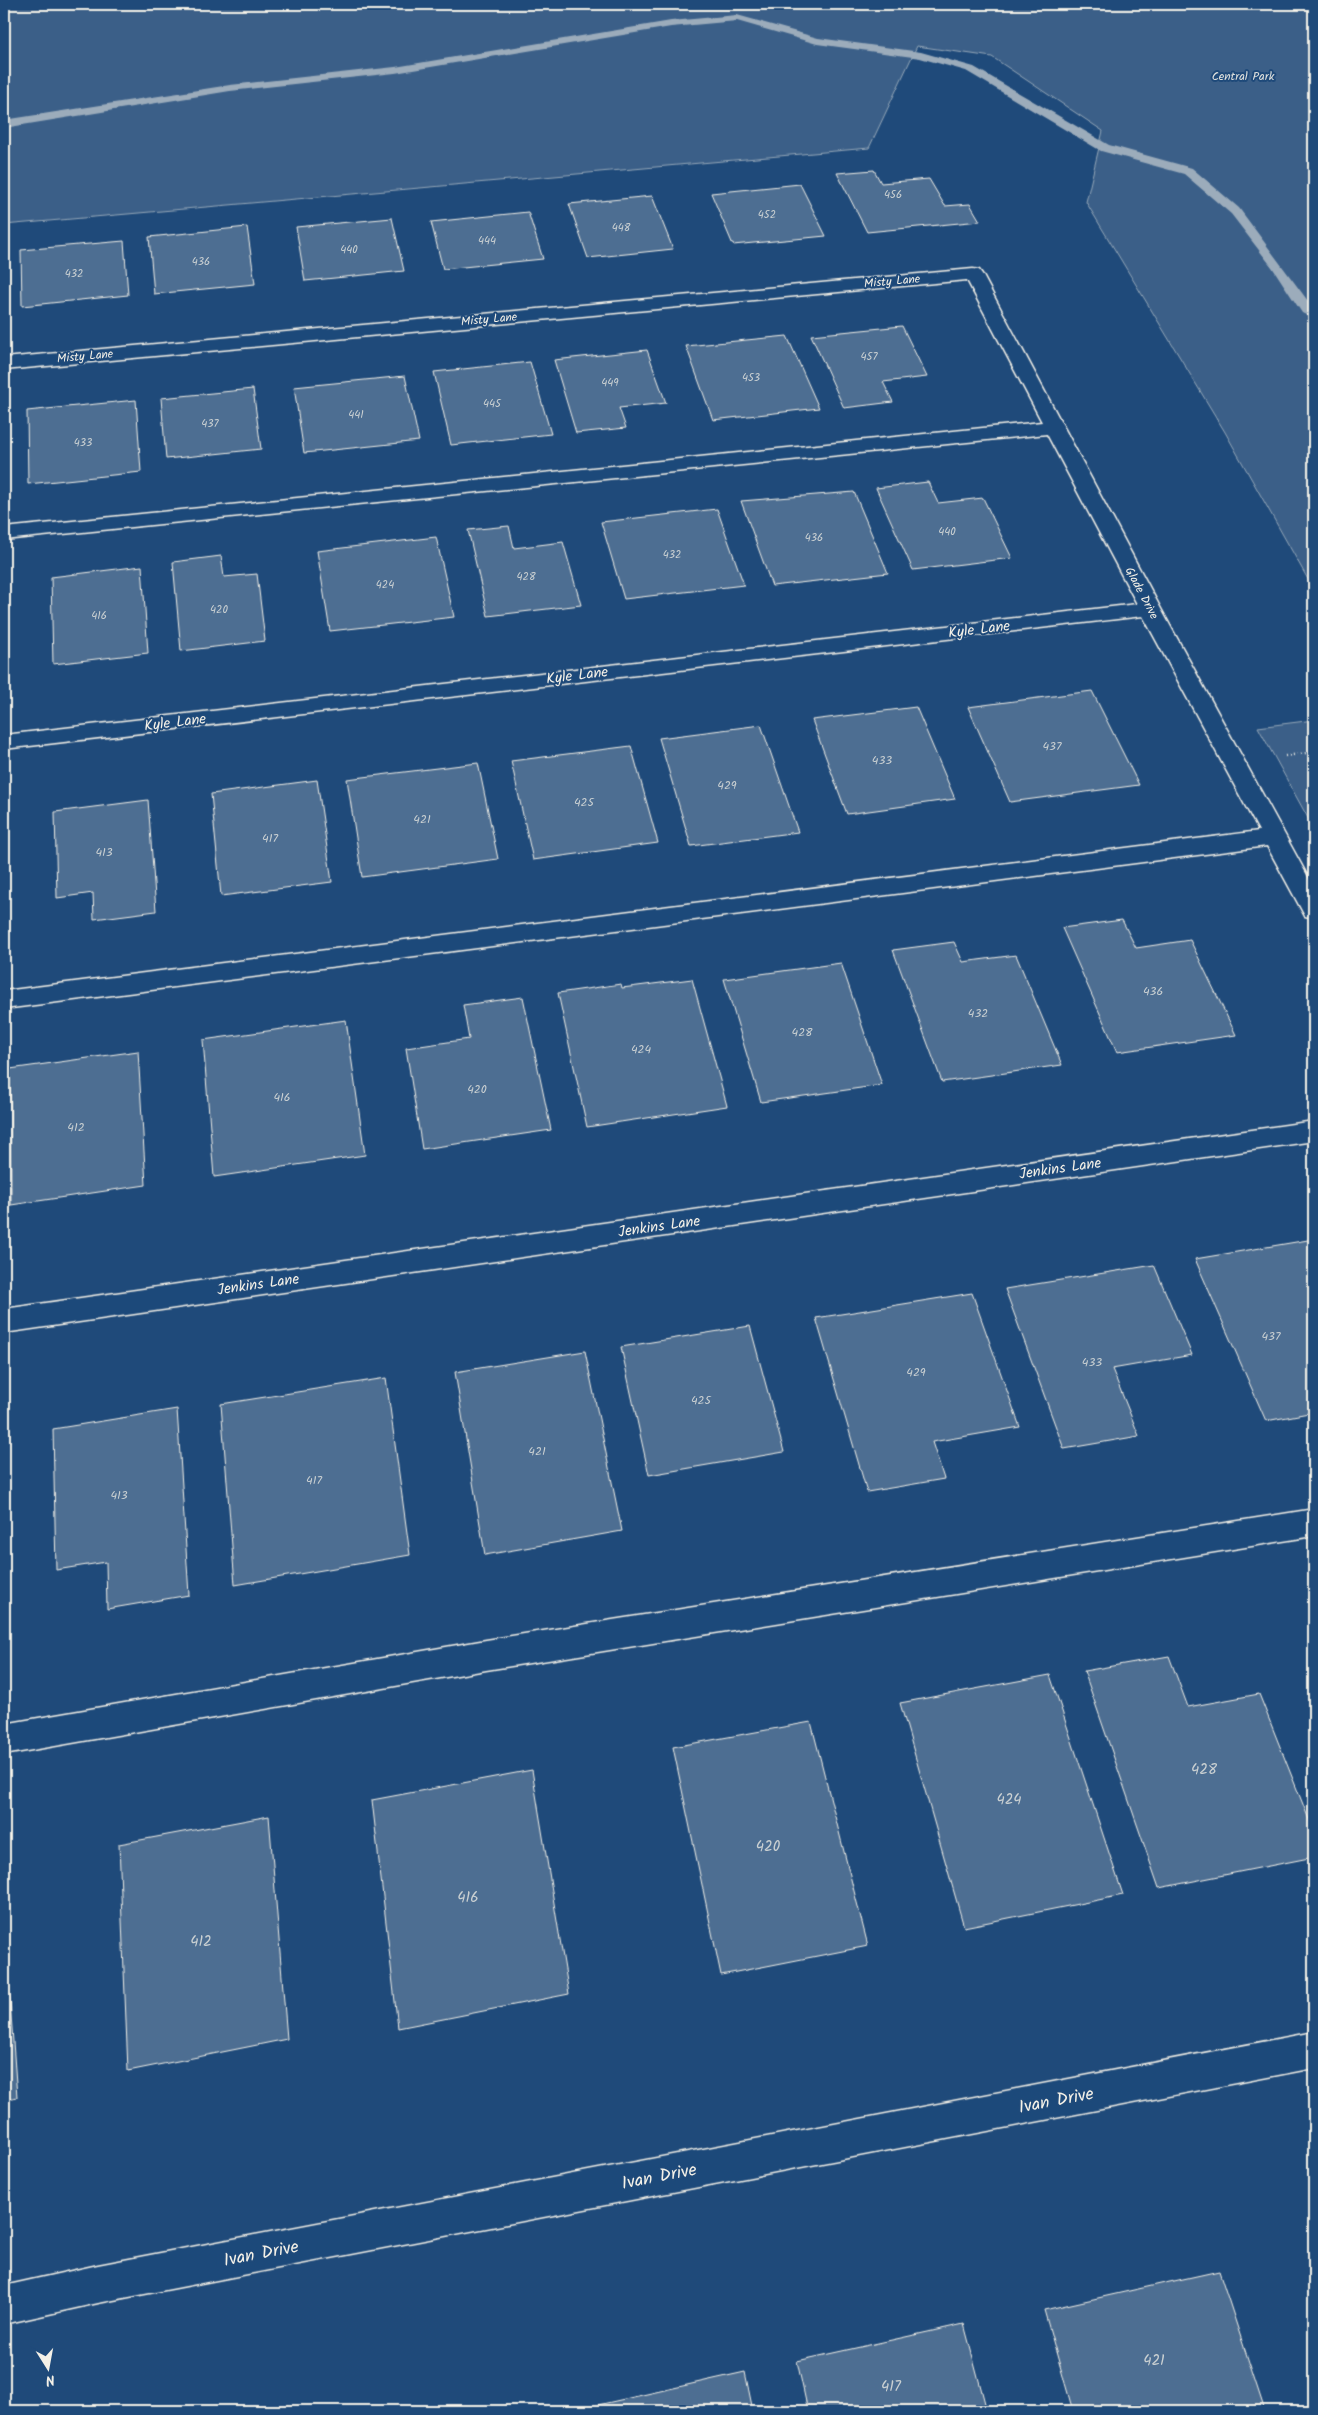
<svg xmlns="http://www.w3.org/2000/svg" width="1318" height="2415" viewBox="0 0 1318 2415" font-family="Kalam,sans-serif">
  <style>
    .green { fill: #3a5f88; stroke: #97a8b8 }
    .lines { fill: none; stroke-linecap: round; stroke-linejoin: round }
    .stream { fill: #9cacbb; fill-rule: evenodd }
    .building { fill: #4d6e92; stroke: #f4f1e8 }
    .minor-casing { stroke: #f4f1e8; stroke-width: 3 }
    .path { stroke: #f4f1e8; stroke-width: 2.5; stroke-dasharray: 1 3; stroke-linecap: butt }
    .minor { fill: #1f4a7a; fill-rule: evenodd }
    .labels { text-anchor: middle; stroke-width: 4; stroke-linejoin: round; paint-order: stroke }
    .far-number-label { font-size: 11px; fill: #cad0d2 }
    .far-park-label { font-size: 12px; fill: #e1e2de; stroke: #1f4a7a }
    .far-street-label { font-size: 12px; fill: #f4f1e8; stroke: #1f4a7a }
    .number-label { font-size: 12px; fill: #cad0d2 }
    .street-label { font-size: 15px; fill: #f4f1e8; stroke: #1f4a7a }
    .near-number-label { font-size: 15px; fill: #cad0d2 }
    .near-street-label { font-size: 18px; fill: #f4f1e8; stroke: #1f4a7a }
  </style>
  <rect width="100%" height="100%" fill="#1f4a7a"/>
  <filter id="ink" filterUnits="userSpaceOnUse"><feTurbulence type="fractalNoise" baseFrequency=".02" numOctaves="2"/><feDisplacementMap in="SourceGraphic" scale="10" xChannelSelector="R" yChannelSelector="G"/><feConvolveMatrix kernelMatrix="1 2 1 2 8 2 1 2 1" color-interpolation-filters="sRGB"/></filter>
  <g filter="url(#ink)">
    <path class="green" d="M 4,4 L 1314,4 L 1314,590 L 1225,432 L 1086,202 L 1103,131 L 992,57 L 917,46 L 869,148 L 4,225 Z
      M 1314,720 L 1314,829 L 1258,727 Z"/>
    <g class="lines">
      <path class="stream" d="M 737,15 L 818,38 L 921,52 L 974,67 L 1109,145 L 1192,168 L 1239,208 L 1314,309 L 1314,319 L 1302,313 L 1272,267 L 1231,214 L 1184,174 L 1101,151 L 966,71 L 920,58 L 817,44 L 737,21 L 671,27 L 395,73 L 230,91 L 4,128 L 4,120 L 230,85 L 395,67 L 671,21 Z"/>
    </g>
    <path class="building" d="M 874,170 L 881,183 L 929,179 L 945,206 L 970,204 L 980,221 L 867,232 L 837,173 Z
      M 800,184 L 826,236 L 733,245 L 711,193 Z
      M 652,196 L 673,249 L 588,258 L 569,204 Z
      M 528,212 L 543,259 L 443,269 L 431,222 Z
      M 392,218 L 404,271 L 305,281 L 296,227 Z
      M 247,227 L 255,284 L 154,294 L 149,237 Z
      M 124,241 L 128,295 L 22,306 L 21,250 Z
      M 902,326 L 927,377 L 883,382 L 893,402 L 844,408 L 811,335 Z
      M 787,336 L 819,408 L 713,420 L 686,346 Z
      M 647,350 L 666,403 L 619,408 L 626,428 L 576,433 L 554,360 Z
      M 530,362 L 551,434 L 451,445 L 434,372 Z
      M 405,376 L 419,441 L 304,453 L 294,387 Z
      M 253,389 L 261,449 L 166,459 L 161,398 Z
      M 136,400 L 141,472 L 28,484 L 27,411 Z
      M 928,482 L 938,503 L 983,498 L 1012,558 L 913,570 L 876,488 Z
      M 854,492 L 888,573 L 772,586 L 741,501 Z
      M 717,509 L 744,585 L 624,599 L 601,522 Z
      M 509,526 L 514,548 L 563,542 L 581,605 L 488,616 L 468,530 Z
      M 436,537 L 454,617 L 330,631 L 317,551 Z
      M 221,556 L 224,577 L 257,574 L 265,641 L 181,651 L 173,562 Z
      M 142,566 L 148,653 L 53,664 L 51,577 Z
      M 1092,691 L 1139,785 L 1010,802 L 968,707 Z
      M 916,707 L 955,799 L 847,814 L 812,720 Z
      M 761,725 L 798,832 L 691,846 L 659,738 Z
      M 631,746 L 658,843 L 533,860 L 511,761 Z
      M 478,763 L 498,859 L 362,877 L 347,779 Z
      M 317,780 L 332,882 L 221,896 L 211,794 Z
      M 148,800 L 156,911 L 94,919 L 93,893 L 57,898 L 55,812 Z
      M 1122,920 L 1136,948 L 1190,940 L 1236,1035 L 1117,1052 L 1062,928 Z
      M 954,942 L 963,962 L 1016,955 L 1062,1065 L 942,1082 L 893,950 Z
      M 841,963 L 882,1085 L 761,1102 L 724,979 Z
      M 692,979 L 727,1106 L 587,1127 L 558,993 L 621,984 L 622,988 Z
      M 523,997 L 551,1130 L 422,1149 L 406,1048 L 469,1039 L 463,1005 Z
      M 346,1020 L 365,1155 L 214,1177 L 203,1040 Z
      M 138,1051 L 146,1185 L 11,1205 L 10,1069 Z
      M 1314,1239 L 1314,1412 L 1266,1421 L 1195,1259 Z
      M 1154,1265 L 1192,1355 L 1112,1369 L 1139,1436 L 1064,1449 L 1005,1289 Z
      M 972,1293 L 1020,1427 L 932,1442 L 944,1479 L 867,1492 L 816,1318 Z
      M 750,1326 L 784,1452 L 649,1475 L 621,1347 Z
      M 585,1351 L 622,1531 L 485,1555 L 455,1372 Z
      M 386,1378 L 410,1555 L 235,1585 L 221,1404 Z
      M 177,1409 L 189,1595 L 107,1609 L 106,1562 L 56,1570 L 53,1429 Z
      M 1169,1656 L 1188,1707 L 1259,1694 L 1314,1832 L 1314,1857 L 1159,1888 L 1084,1671 Z
      M 1050,1675 L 1123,1895 L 964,1927 L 900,1703 Z
      M 811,1722 L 868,1946 L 721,1975 L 673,1747 Z
      M 532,1770 L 569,1994 L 398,2028 L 372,1800 Z
      M 269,1816 L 287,2039 L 128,2071 L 119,1844 Z
      M 4,1918 L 17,2097 L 4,2100 Z
      M 1219,2271 L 1265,2411 L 1073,2411 L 1044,2310 Z
      M 964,2324 L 987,2411 L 808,2411 L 797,2361 Z
      M 745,2372 L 753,2411 L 571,2411 Z"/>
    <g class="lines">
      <defs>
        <path id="minor" d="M 973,269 L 979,270 L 982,274 L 1161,609 L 1314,888 L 1314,918 L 1305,916 L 1267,846 L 4,1009 L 4,991 L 1259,831 L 1143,616 L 4,749 L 4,735 L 1137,604 L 1047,434 L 4,540 L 4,528 L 1042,422 L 967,280 L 4,370 L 4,358 Z
          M 1314,1121 L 1314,1141 L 4,1333 L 4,1309 Z
          M 1314,1509 L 1314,1536 L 486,1670 L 4,1755 L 4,1724 L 486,1640 Z
          M 1314,2032 L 1314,2068 L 98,2303 L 4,2324 L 4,2286 L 98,2265 Z"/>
      </defs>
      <use href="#minor" class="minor-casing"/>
      <path class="path" d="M 1285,756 L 1314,752"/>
      <use href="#minor" class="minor"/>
    </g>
  </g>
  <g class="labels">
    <g class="far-number-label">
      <text x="893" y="198">456</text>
      <text x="767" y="218">452</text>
      <text x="621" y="231">448</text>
      <text x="487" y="244">444</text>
      <text x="349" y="253">440</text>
      <text x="201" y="265">436</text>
      <text x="74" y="277">432</text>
      <text x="869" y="360">457</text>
      <text x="751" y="381">453</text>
      <text x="610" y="386">449</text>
      <text x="492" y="407">445</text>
      <text x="356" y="418">441</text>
      <text x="210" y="427">437</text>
      <text x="83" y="446">433</text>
      <text x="947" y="535">440</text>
      <text x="814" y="541">436</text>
      <text x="672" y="558">432</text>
      <text x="526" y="580">428</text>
      <text x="385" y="588">424</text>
      <text x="219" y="613">420</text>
      <text x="99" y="619">416</text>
    </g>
    <g class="far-park-label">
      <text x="1243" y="80">Central Park</text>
    </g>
    <g class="far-street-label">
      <text transform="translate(892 281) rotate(-5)" y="4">Misty Lane</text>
      <text transform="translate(489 319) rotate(-5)" y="4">Misty Lane</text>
      <text transform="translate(85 356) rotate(-5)" y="4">Misty Lane</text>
      <text transform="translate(1142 593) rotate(62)" y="4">Glade Drive</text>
    </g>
    <g class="number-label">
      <text x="1052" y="750">437</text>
      <text x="882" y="764">433</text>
      <text x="727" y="789">429</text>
      <text x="584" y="806">425</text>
      <text x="422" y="823">421</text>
      <text x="270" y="842">417</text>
      <text x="104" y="856">413</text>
      <text x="1153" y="995">436</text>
      <text x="978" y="1017">432</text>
      <text x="802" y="1036">428</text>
      <text x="641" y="1053">424</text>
      <text x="477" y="1093">420</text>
      <text x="282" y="1101">416</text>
      <text x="76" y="1131">412</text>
      <text x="1271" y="1340">437</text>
      <text x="1092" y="1366">433</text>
      <text x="916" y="1376">429</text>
      <text x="701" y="1404">425</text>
      <text x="537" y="1455">421</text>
      <text x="314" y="1484">417</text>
      <text x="119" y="1499">413</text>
    </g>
    <g class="street-label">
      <text transform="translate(979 629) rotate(-7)" y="5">Kyle Lane</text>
      <text transform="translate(577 675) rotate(-7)" y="5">Kyle Lane</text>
      <text transform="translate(175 722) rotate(-7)" y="5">Kyle Lane</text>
      <text transform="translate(1060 1168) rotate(-8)" y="5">Jenkins Lane</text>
      <text transform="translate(659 1226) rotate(-8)" y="5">Jenkins Lane</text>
      <text transform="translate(258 1284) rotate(-8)" y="5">Jenkins Lane</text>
    </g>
    <g class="near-number-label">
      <text x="1204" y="1774">428</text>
      <text x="1009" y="1804">424</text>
      <text x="768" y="1851">420</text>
      <text x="468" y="1902">416</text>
      <text x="201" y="1946">412</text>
      <text x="1154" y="2365">421</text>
      <text x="891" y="2391">417</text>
    </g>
    <g class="near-street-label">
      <text transform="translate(1056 2100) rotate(-11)" y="6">Ivan Drive</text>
      <text transform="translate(659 2176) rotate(-11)" y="6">Ivan Drive</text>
      <text transform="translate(261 2253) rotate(-11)" y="6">Ivan Drive</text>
    </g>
  </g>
  <rect width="1318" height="2415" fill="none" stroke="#1f4a7a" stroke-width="20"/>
  <rect x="10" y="10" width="1298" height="2395" fill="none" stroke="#f4f1e8" stroke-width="2" filter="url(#ink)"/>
  <g transform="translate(48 2368) rotate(169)" stroke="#1f4a7a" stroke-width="4" paint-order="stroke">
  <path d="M0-4L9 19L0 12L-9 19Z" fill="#f4f1e8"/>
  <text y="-8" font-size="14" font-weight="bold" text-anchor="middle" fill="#f4f1e8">N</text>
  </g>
</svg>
